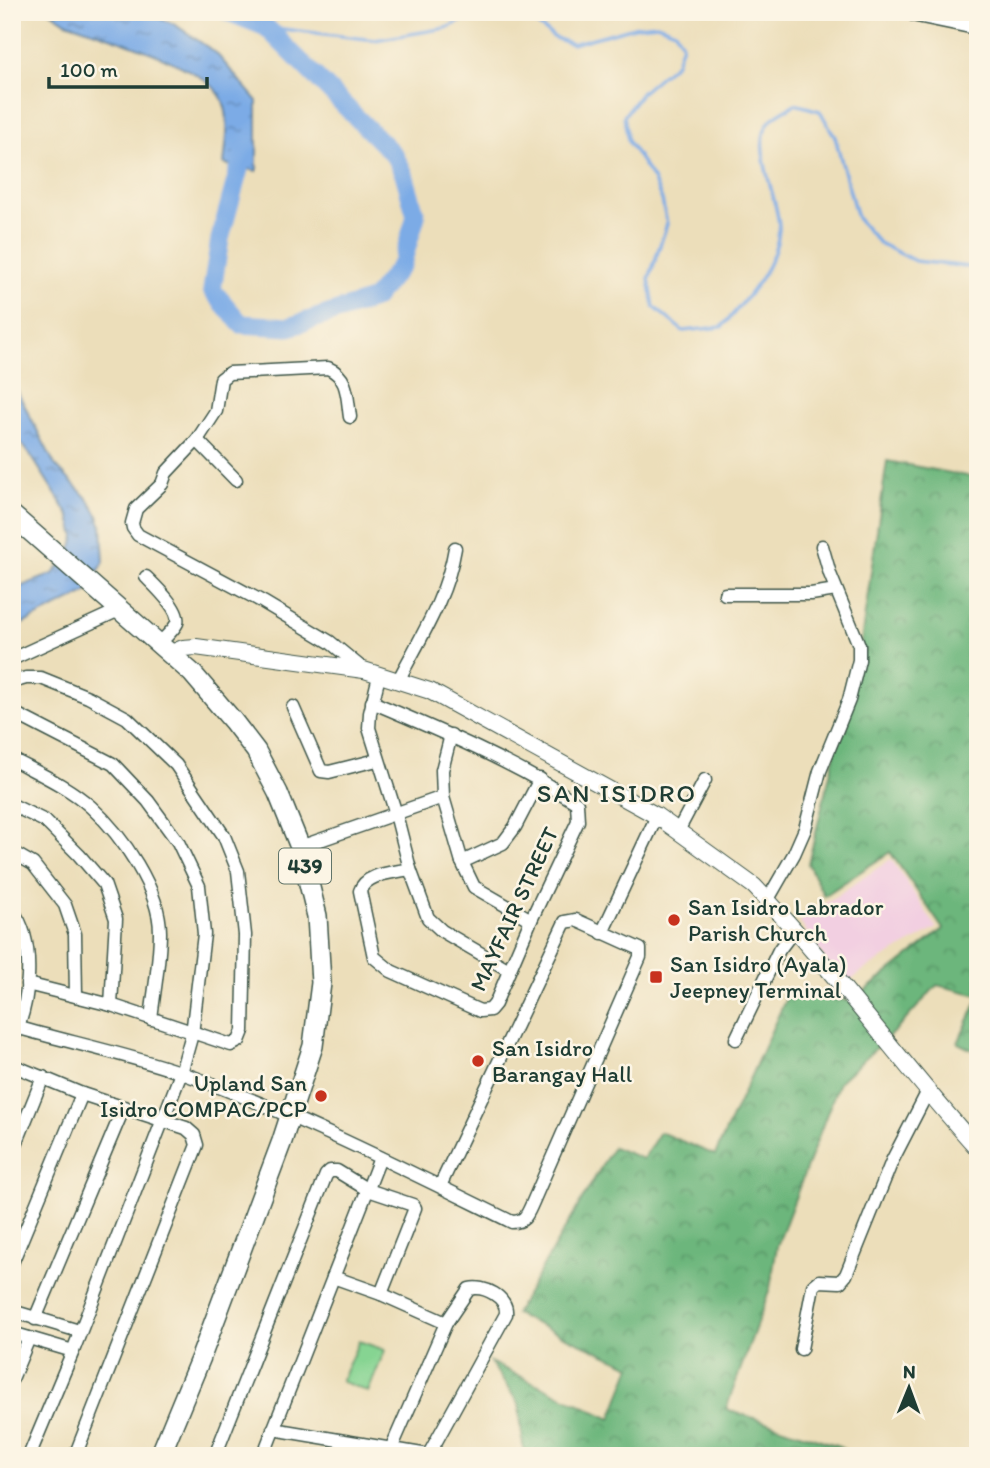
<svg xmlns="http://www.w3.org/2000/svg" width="990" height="1468" viewBox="0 0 990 1468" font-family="Itim,sans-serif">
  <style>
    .built { fill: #f2cfe1 }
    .green { fill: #86d492; stroke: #528863; stroke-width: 2 }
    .forest { fill: url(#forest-crowns); stroke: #467a58; stroke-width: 2 }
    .water { fill: url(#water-ripples); stroke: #4e748d; stroke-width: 2 }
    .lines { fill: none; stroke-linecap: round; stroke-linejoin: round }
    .stream { stroke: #7cabe6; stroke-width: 3.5 }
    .river { stroke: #7cabe6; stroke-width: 19 }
    .minor-casing { stroke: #3e5548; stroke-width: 15 }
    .tertiary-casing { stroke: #3e5548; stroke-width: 18 }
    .primary-casing { stroke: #3e5548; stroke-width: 22 }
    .minor { stroke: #fff; stroke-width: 12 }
    .tertiary { stroke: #fff; stroke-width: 16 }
    .primary { stroke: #fff; stroke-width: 19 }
    .poi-dot { fill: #c8321e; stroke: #fcf5e5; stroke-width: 2.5 }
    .labels { text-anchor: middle; stroke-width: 5; stroke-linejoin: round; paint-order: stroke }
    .shield { fill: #fcf5e5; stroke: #617469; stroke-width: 2 }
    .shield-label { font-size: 21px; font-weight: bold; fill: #1f3d34 }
    .poi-label { font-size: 23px; fill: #1f3d34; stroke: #fcf5e5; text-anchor: start }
    .street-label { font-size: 23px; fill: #1f3d34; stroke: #fcf5e5 }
    .quarter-label { font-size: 26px; letter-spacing: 2px; fill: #1f3d34; stroke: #fcf5e5 }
  </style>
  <defs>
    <pattern id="forest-crowns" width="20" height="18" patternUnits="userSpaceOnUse" patternTransform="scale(1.75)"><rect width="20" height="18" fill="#6cb67c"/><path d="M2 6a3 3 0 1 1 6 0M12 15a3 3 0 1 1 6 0" fill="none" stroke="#589566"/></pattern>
    <pattern id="water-ripples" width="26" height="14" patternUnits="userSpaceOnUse" patternTransform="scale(1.75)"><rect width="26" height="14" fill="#7cabe6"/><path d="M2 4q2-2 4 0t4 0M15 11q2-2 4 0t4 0" fill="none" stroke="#658cbb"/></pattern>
  </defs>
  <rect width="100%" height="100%" fill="#fcf5e5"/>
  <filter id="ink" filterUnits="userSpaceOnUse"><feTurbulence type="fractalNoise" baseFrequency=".0143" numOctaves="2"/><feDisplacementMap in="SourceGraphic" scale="14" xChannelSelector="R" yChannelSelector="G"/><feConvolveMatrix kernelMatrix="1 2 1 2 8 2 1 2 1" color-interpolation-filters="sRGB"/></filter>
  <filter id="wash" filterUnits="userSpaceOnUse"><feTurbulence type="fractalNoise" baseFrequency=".00686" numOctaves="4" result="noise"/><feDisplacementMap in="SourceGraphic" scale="28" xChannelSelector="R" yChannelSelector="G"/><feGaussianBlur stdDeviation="1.57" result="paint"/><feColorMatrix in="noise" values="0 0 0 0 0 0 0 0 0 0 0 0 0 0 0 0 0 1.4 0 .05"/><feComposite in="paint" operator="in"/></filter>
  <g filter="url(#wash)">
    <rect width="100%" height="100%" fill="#ecdeba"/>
    <polygon class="built" points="891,859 937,928 865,969 844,986 799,921"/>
    <polygon class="green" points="359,1341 385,1350 368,1392 341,1381"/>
    <g class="forest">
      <polygon points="887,461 978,478 978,995 937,985 899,1027 839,1082 777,1246 770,1288 726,1409 839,1446 853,1456 524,1456 519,1404 490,1362 611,1419 631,1366 515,1314 613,1147 643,1159 660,1132 715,1155 788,994 852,1001 943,929 890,852 824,896 808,864 859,655"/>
      <polygon points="978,999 978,1053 958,1043"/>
    </g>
    <g class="water">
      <path d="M51 12H144L174 24 216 53 257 101V171L224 164C226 143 232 115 220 95 201 65 101 34 66 22Z"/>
      <polygon points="12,381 55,465 88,499 97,513 102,527 104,562 86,593 12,629 12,590 53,574 69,555 75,537 70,517 30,454 12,433"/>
    </g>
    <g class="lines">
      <g class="stream">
        <path d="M521 12 555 38 572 44 638 26 657 24 675 31 682 44 676 63 642 92 624 116 628 141 653 179 662 200 667 224 649 279 654 307 683 331 722 327C745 300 777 267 779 229 780 200 747 142 772 119 778 113 788 109 795 104L820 111 835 137 857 218 879 243 915 261 978 268"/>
        <polyline points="266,27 375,40 446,28 482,12"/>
      </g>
      <polyline class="river" points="228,12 266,27 394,155 404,174 416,216 402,264 374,299 289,327 241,324 212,290 220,239 245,147 245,142"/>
    </g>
  </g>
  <g filter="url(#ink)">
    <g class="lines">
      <g class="minor-casing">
        <g id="minor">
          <path d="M350 417C347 398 349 377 328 368L229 373 221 379 216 411 197 440 166 473 162 484 136 509 132 523 133 528 138 535 263 602 330 642 364 670"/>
          <polyline points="197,440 236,480"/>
          <path d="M146 577C155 586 181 610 177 623 174 630 164 638 159 644"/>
          <polyline points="725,594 811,594 836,590"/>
          <polyline points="12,659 119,610"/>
          <polyline points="379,676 370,713 369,728 396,814 410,869 428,918 442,931 509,970"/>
          <path d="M398 681C420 638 447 597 455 548"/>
          <polyline points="12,682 26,678 41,678 88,697 127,718 176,765 224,836 238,871 245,935 243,1031 239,1041 231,1045 111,1005 27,984"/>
          <path d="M372 702C443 732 513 762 577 803L578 821 531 920 495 1004 490 1010 480 1011 391 971 374 957 360 891C366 873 393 873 410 869"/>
          <polyline points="293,707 321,771 329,772 377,760"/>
          <polyline points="12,712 113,764 148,801 178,842 199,886 204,934 192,1034 181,1073 73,1351 29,1456"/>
          <polyline points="451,735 442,770 443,797 462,862 474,887 531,920"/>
          <path d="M12 759C38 773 69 787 91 807 122 835 160 890 160 932 160 961 154 991 151 1019"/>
          <polyline points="12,805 45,821 79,855 104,884 116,919 111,1005"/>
          <polyline points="678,831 705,780"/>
          <polyline points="300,847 443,797"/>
          <polyline points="12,852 33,864 65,905 75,934 76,996"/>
          <polyline points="462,862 503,843 515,827 540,779"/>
          <polyline points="767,901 794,854 805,829 820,771 849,700 859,660 859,645 830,574 822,546"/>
          <path d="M12 910C37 942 30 1006 12 1040"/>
          <polyline points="602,933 657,816"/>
          <path d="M19 1028C73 1043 130 1055 182 1073 296 1114 404 1169 512 1222 525 1222 527 1215 532 1204L640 957V949L576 920 565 922 440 1186"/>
          <polyline points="736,1039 779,950 794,930"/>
          <polyline points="12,1065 82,1094 186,1128 194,1135 197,1145 75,1456"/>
          <polyline points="12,1154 43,1077"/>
          <polyline points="12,1263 82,1094"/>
          <polyline points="333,1277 381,1294 446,1323"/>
          <polyline points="12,1311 79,1331"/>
          <polyline points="35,1319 124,1107"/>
          <polyline points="12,1333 73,1351"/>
          <polyline points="801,1349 813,1286 819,1281 840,1282 846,1275 892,1161 927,1093"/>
          <polyline points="12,1379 29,1338"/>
          <polyline points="273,1429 428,1455"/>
          <path d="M391 1449 446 1323 469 1289C484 1285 508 1297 506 1314L428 1456"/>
          <polyline points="215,1456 326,1175 330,1171 337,1171 368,1190 413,1205 415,1208 381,1294"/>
          <polyline points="263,1456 380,1158"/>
        </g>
      </g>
      <g class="tertiary-casing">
        <path id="tertiary" d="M169 654 183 648 196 647 364 670 430 691 657 816 754 886C834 969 901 1064 978 1149"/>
      </g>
      <g class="primary-casing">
        <g id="primary">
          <polyline points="915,12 978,25"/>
          <polyline points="12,515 192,673 233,721 256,751 278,793 300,847 317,916 321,983 313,1046 282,1141 201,1357 160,1456"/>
        </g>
      </g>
      <use href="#minor" class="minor"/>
      <use href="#tertiary" class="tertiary"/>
      <use href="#primary" class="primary"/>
    </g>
  </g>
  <g class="poi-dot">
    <circle cx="674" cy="920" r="7"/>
    <rect x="649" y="970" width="14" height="14" rx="3.5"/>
    <circle cx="478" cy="1061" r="7"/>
    <circle cx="321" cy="1096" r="7"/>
  </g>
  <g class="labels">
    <rect class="shield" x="279" y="848.5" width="52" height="35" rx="5"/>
    <g class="shield-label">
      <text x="305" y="873">439</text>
    </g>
    <g class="poi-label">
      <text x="688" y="915">San Isidro Labrador<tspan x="688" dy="26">Parish Church</tspan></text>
      <text x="670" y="972">San Isidro (Ayala)<tspan x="670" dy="26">Jeepney Terminal</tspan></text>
      <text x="492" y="1056">San Isidro<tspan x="492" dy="26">Barangay Hall</tspan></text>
      <text x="307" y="1091" text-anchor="end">Upland San<tspan x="307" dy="26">Isidro COMPAC/PCP</tspan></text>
    </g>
    <g class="street-label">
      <text transform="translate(514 909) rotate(-65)" y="8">MAYFAIR STREET</text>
    </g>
    <g class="quarter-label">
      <text x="617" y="802">SAN ISIDRO</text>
    </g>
  </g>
  <rect width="990" height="1468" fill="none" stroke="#fcf5e5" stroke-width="42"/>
  <g transform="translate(909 1388) rotate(1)" stroke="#fcf5e5" stroke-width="5" paint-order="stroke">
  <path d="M0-5L12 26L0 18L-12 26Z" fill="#1f3d34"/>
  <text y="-10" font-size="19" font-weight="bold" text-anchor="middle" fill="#1f3d34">N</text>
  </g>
  <path d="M49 77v10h158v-10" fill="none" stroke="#1f3d34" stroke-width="3.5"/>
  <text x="60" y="77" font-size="21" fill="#1f3d34" stroke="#fcf5e5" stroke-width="5" paint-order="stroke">100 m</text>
</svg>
